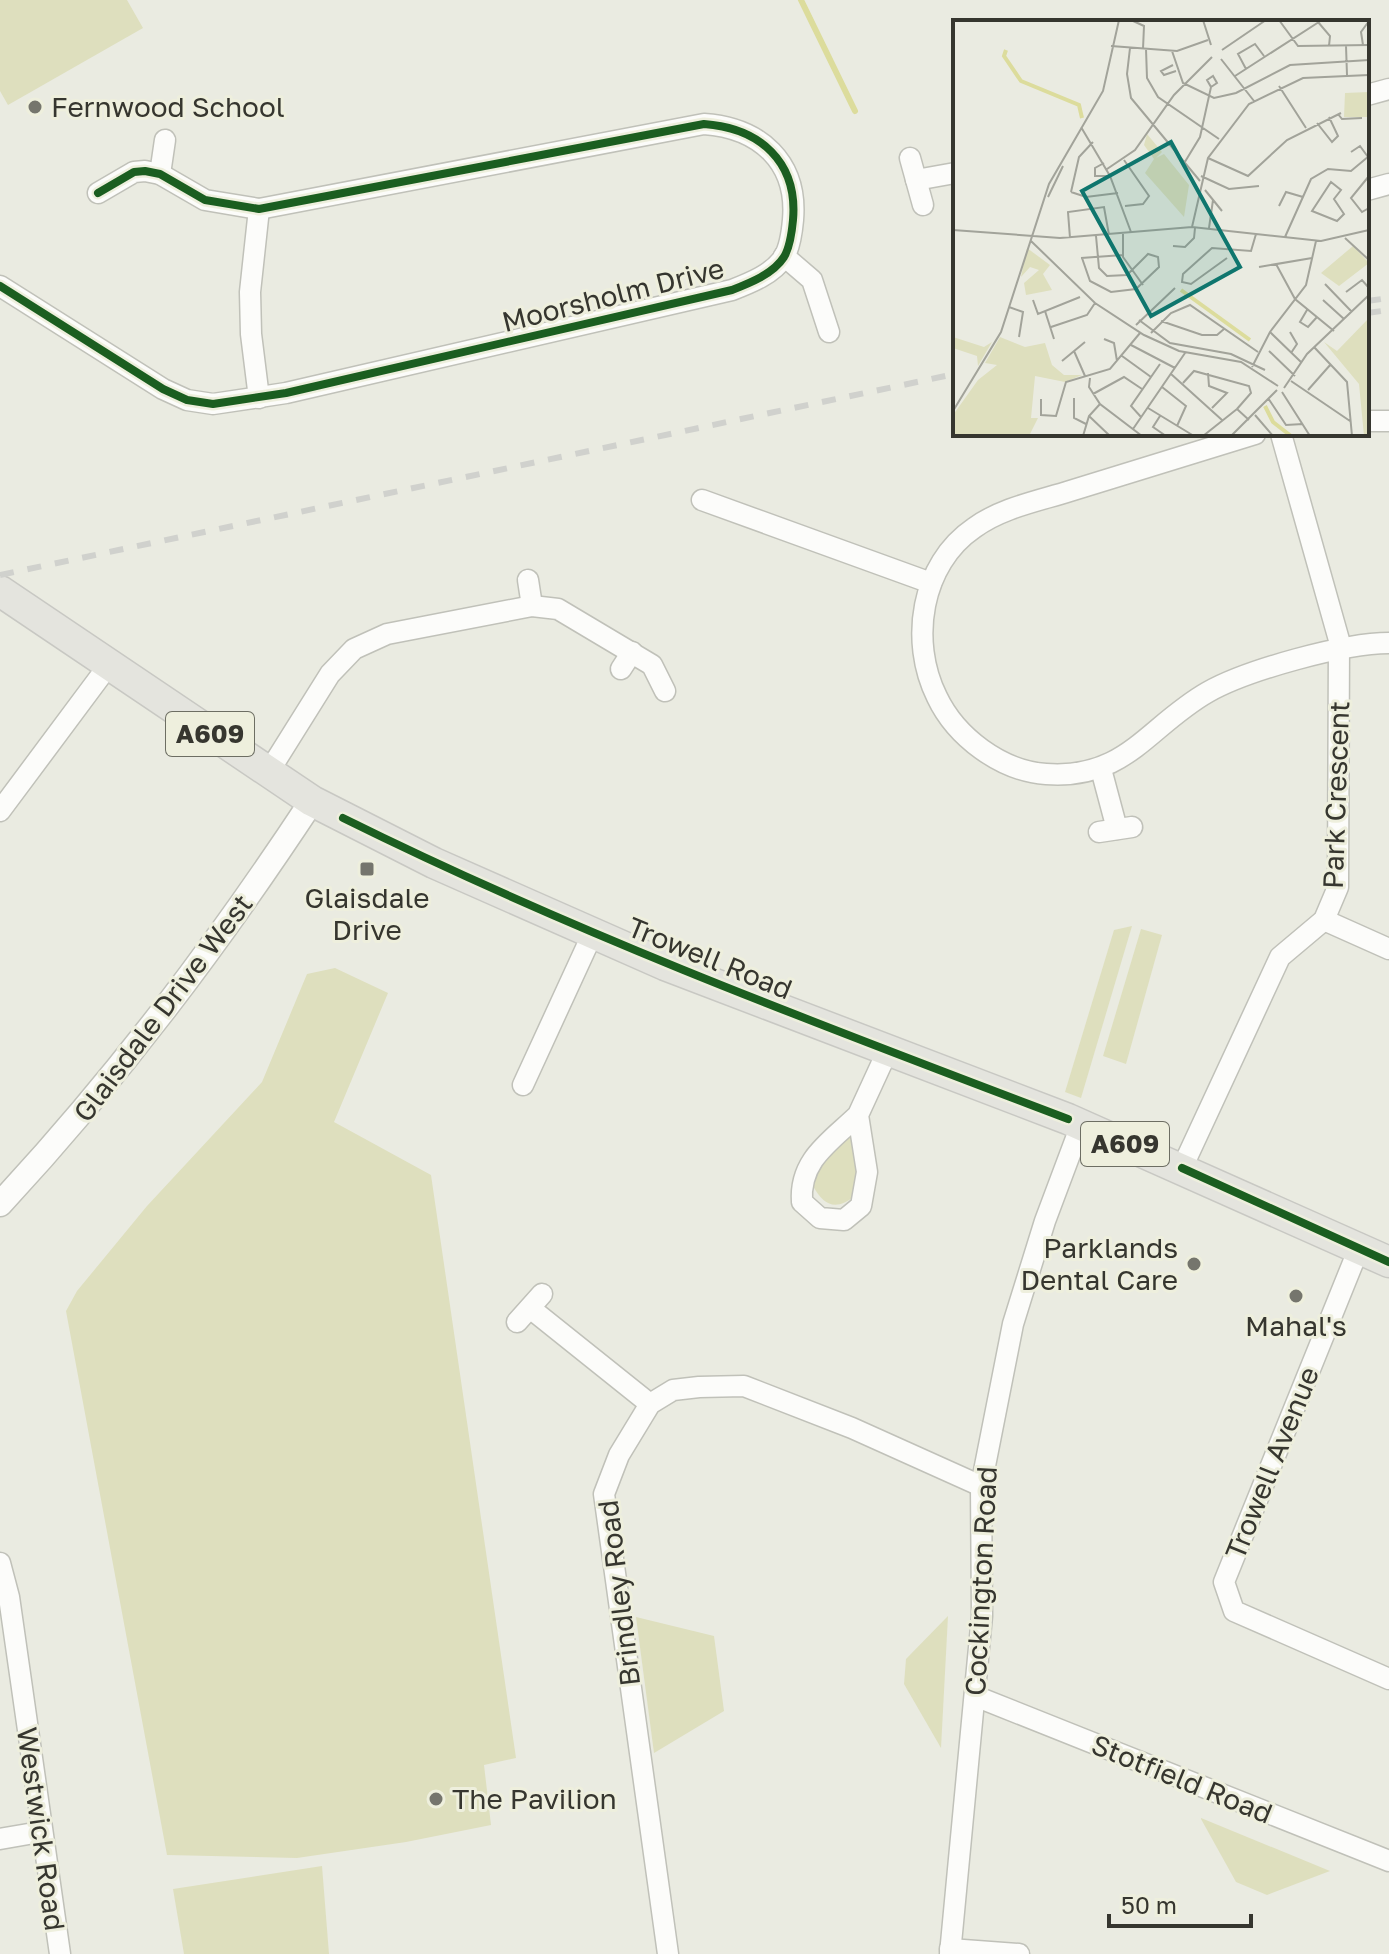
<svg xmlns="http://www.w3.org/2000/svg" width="1389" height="1954" viewBox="0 0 1389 1954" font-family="'Golos Text',sans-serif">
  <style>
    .green { fill: #dedfbe }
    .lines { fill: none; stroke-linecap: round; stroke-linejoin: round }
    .stream { stroke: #dcdc9c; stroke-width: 6 }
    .minor-casing { stroke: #c0c1b9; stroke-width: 23 }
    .tertiary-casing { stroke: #c0c1b9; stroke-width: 27 }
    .primary-casing { stroke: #c8c8c3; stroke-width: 33 }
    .minor { stroke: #fcfcfa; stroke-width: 20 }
    .tertiary { stroke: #fcfcfa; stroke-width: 24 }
    .primary { stroke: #e4e4de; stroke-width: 30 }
    .rail { stroke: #d0d1cd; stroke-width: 6; stroke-dasharray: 14 14; stroke-linecap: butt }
    .cycleway-casing { stroke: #eeefdd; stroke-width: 13 }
    .cycleway { stroke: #1b5e20; stroke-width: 8 }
    .poi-dot { fill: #75756d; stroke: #eeefdd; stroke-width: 3 }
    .labels { text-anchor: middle; stroke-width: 6; stroke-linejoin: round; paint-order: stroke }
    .shield { fill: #eeefdd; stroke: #6d6e63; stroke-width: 2 }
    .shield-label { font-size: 26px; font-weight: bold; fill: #36362f }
    .poi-label { font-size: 28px; fill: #36362f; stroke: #eeefdd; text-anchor: start }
    .street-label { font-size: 28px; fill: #36362f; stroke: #eeefdd }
    .inset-river { fill: none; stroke: #dcdc9c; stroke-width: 4 }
    .inset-road { fill: none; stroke: #a2a39a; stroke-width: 2 }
    .view { fill: #0f766e; fill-opacity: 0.15; stroke: #0f766e; stroke-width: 4 }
    .inset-edge { fill: none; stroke: #36362f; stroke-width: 4 }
  </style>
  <rect width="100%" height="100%" fill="#eaebe1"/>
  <g class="green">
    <polygon points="0,0 127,0 143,28 8,105 0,91"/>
    <polygon points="1132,926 1081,1098 1065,1092 1114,930"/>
    <polygon points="1141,929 1162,935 1126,1064 1103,1056"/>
    <polygon points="335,968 388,993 334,1122 431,1175 516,1758 484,1765 491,1825 406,1842 297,1858 167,1855 66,1311 77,1291 147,1206 262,1082 307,974"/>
    <path d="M855 1132 858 1172 855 1196C836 1211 824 1206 813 1186L817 1171 848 1134Z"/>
    <polygon points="948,1616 941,1748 904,1684 906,1659"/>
    <polygon points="636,1617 714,1636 724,1711 654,1753"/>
    <polygon points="1201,1819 1201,1818 1330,1871 1267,1895 1236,1882"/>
    <polygon points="322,1866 329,1954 184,1954 173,1889"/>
  </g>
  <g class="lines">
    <polyline class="stream" points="801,0 855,111"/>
    <g class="minor-casing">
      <g id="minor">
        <polyline points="1367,95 1389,89"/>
        <polyline points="910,158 923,205"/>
        <polyline points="160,174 165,140"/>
        <polyline points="916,180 955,173"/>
        <polyline points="1367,190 1389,184"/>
        <polyline points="259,209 250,292 251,334 259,398"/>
        <polyline points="784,256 812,280 829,332"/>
        <path d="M0 286 163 389 187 400 213 404 286 393 732 290C750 283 773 274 784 257 790 247 792 231 793 220 798 162 760 128 704 124L259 209 205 200 160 174 145 171 134 172 98 193"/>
        <polyline points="1367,421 1389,421"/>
        <path d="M1255 434C1193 453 1132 472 1070 491 1038 501 1001 508 974 528 921 564 909 641 937 697 956 737 1001 771 1046 774 1126 780 1148 726 1208 692 1247 670 1344 643 1389 643"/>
        <polyline points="702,500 931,583"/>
        <polyline points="528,580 532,606"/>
        <polyline points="621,669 632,652"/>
        <polyline points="1101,769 1117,829"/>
        <polyline points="268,773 330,674 354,649 387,634 532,606 558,609 652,665 665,691"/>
        <polyline points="0,811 108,666"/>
        <polyline points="1099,832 1132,827"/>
        <polyline points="1324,920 1389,949"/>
        <polyline points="523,1085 592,935"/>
        <path d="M858 1115C830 1142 799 1160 802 1202L820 1218 844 1220 861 1206 867 1172 858 1115 887 1052"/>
        <polyline points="1182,1168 1280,957 1324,920 1338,887 1339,640 1281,434"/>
        <polyline points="1359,1248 1224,1582 1234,1611 1389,1679"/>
        <polyline points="530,1308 650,1404"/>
        <polyline points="517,1322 542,1294"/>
        <polyline points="0,1563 9,1597 60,1954"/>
        <polyline points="975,1696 1389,1861"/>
        <polyline points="0,1839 40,1832"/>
        <polyline points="950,1949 1019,1954"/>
        <polyline points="668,1954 604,1494 619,1455 650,1404 673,1390 699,1387 744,1386 852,1428 981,1486"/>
        <polyline points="950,1954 982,1616 981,1486 1013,1324 1045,1221 1081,1125"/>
      </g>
    </g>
    <g class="tertiary-casing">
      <path id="tertiary" d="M0 1204C118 1077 217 945 312 801"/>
    </g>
    <g class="primary-casing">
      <polyline id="primary" points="0,591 312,801 434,863 665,965 1068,1119 1389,1262"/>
    </g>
    <use href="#minor" class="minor"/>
    <use href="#tertiary" class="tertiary"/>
    <use href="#primary" class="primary"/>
    <g class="rail">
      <polyline points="1367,301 1389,298"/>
      <polyline points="1367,313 1389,310"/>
      <polyline points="0,575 955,374"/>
    </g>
    <g class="cycleway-casing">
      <g id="cycleway">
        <path d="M0 286 163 389 187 400 213 404 286 393 732 290C750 283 773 274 784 257 790 247 792 231 793 220 798 162 760 128 704 124L259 209 205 200 160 174 145 171 134 172 98 193"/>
        <path d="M343 818C579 935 823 1026 1068 1119"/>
        <polyline points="1182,1168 1389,1262"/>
      </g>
    </g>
    <use href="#cycleway" class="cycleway"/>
  </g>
  <g class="poi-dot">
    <circle cx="35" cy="107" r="8"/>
    <rect x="359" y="861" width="16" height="16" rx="4"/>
    <circle cx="1194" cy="1264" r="8"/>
    <circle cx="1296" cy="1296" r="8"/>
    <circle cx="436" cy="1799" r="8"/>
  </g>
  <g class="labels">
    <g class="shield">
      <rect x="166" y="712" width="88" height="44" rx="6"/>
      <rect x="1081" y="1122" width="88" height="44" rx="6"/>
    </g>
    <g class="shield-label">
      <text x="210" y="743">A609</text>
      <text x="1125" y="1153">A609</text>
    </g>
    <g class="poi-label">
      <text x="51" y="117">Fernwood School</text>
      <text x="367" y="908" text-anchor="middle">Glaisdale<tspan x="367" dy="32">Drive</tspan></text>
      <text x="1178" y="1258" text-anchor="end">Parklands<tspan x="1178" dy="32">Dental Care</tspan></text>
      <text x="1296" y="1336" text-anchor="middle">Mahal's</text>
      <text x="452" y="1809">The Pavilion</text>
    </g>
    <g class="street-label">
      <text transform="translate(613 295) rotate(-14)" y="10">Moorsholm Drive</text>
      <text transform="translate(1336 795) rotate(-88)" y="10">Park Crescent</text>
      <text transform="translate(710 958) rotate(22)" y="10">Trowell Road</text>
      <text transform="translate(163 1008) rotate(-53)" y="10">Glaisdale Drive West</text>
      <text transform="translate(1272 1463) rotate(-68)" y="10">Trowell Avenue</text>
      <text transform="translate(981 1581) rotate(-87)" y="10">Cockington Road</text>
      <text transform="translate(619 1593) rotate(-97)" y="10">Brindley Road</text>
      <text transform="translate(1182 1779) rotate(22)" y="10">Stotfield Road</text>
      <text transform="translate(41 1829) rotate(82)" y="10">Westwick Road</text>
    </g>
  </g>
  <g transform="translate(953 20)">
    <rect width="416" height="416" fill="#eaebe1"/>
    <path d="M416 72V97H391L392 73ZM194 114 209 132 203 138 211 134 236 165 231 197 192 153 201 139 191 125ZM400 226 416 243 386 266 368 253ZM74 228 97 245 90 254 99 270 73 275 71 263 86 250 77 247 68 257ZM416 298V416H411L406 364 371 322 384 331ZM0 317 31 327 39 322 25 346 24 336 0 328ZM47 317 72 327 92 323 99 345 111 355H129L112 362 82 356 78 398H85L76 416H0V395L25 360 44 345 32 343Z" fill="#dedfbe"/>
    <path class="inset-river" d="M53 30 51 36 68 61 126 85 129 98M228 270 297 320M312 386 320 402 338 416"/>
    <path class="inset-road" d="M178 0 191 6 190 29M250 0 258 25M326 0 345 26 416 25M365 2 377 16 376 26M410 25 408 12 416 1M158 26 224 31 255 20M393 26 394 55M177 28 174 54 178 78 247 161M193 29 194 58 205 77 266 119M269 30 313 0M219 31 230 63 261 78 283 73 337 45 416 40M268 39 301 81M220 45 208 51 211 55 223 51M293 49 285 34 302 24 311 36M282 56 369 0M326 66 353 108M385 94 389 99 409 98M364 103 379 122 385 116 376 97M128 107 157 156 178 212M398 132 407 126 415 137M255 138 295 156 334 120 388 93M171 140 196 176 190 184 172 186M151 143 142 148V156H157M230 145 247 117 258 67 264 63 260 56 254 60 258 67M154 149 182 130 221 75 259 37M248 156 276 169 306 166M416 156 398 178 409 192 416 188M378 162 388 170 381 179 391 194 384 201 359 191ZM252 170 269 191M118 172 126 137 140 122M118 172 133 177 165 173M95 177 110 146M326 186 333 172 350 177M239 207 255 138 296 84 350 58 416 55M256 208 260 180M0 210 107 218 239 207 368 221 416 210M170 214V237L190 265M332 217 358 159 375 149 398 151 416 136M117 218 115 192 151 187 156 215M392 218 416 240M78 221 142 283 191 315 226 331 288 342 325 366M220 226 232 227 241 218 242 208M128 238 170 235M129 238 137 261 158 272 183 269 206 247 205 237 195 234 174 255 154 256 146 248 143 216M274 238 238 264 229 262 230 254 259 228 298 231 303 214M323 244 342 279 381 311M306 247 359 238M372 264 399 292M393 272 409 260 416 268M80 280 85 294 127 277M370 280 391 299M56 287 70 292 66 317M354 290 347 302 355 307 364 297M92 291 101 319M186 300 217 323 278 334 312 350M208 301 249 315H264L271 309M183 305 222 268M98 307 134 295 142 283M317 312 349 343M337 312 344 324 338 333M198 313 218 293 237 285 305 332M151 319 161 323 164 341M178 325 222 348M361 327 394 362 399 416M121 331 132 356M316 331 342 356M169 336 198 357M109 341 132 322M299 347 317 312 353 265 363 221M255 353 256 366 274 373 259 388M218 354 269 400M137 358 136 367 147 384 189 416M338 361 397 401M230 363 241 351 296 366 298 373 284 389M209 367 233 386 224 406M331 368 354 334 416 275M355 370 378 344M329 372 357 416M140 374 171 357 189 369M121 378V398L133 404M315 378 333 405 350 404M88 379V395L103 396 113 362 157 349 187 313M195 388 241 416M0 391 48 312 96 164 150 71 166 0M302 395 320 416M136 396 157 416M207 396 200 407 213 416M188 397 178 386 207 344M180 409 232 333M130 416 136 396 147 384M250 416 284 389 296 400M278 416 324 370"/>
    <path class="view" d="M218 122 287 247 198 296 129 171Z"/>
    <rect width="416" height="416" class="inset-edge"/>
  </g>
  <path d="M1109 1914v12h142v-12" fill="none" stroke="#36362f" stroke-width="4"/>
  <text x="1121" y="1914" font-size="24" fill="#36362f" stroke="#eeefdd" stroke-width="6" paint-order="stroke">50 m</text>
</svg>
